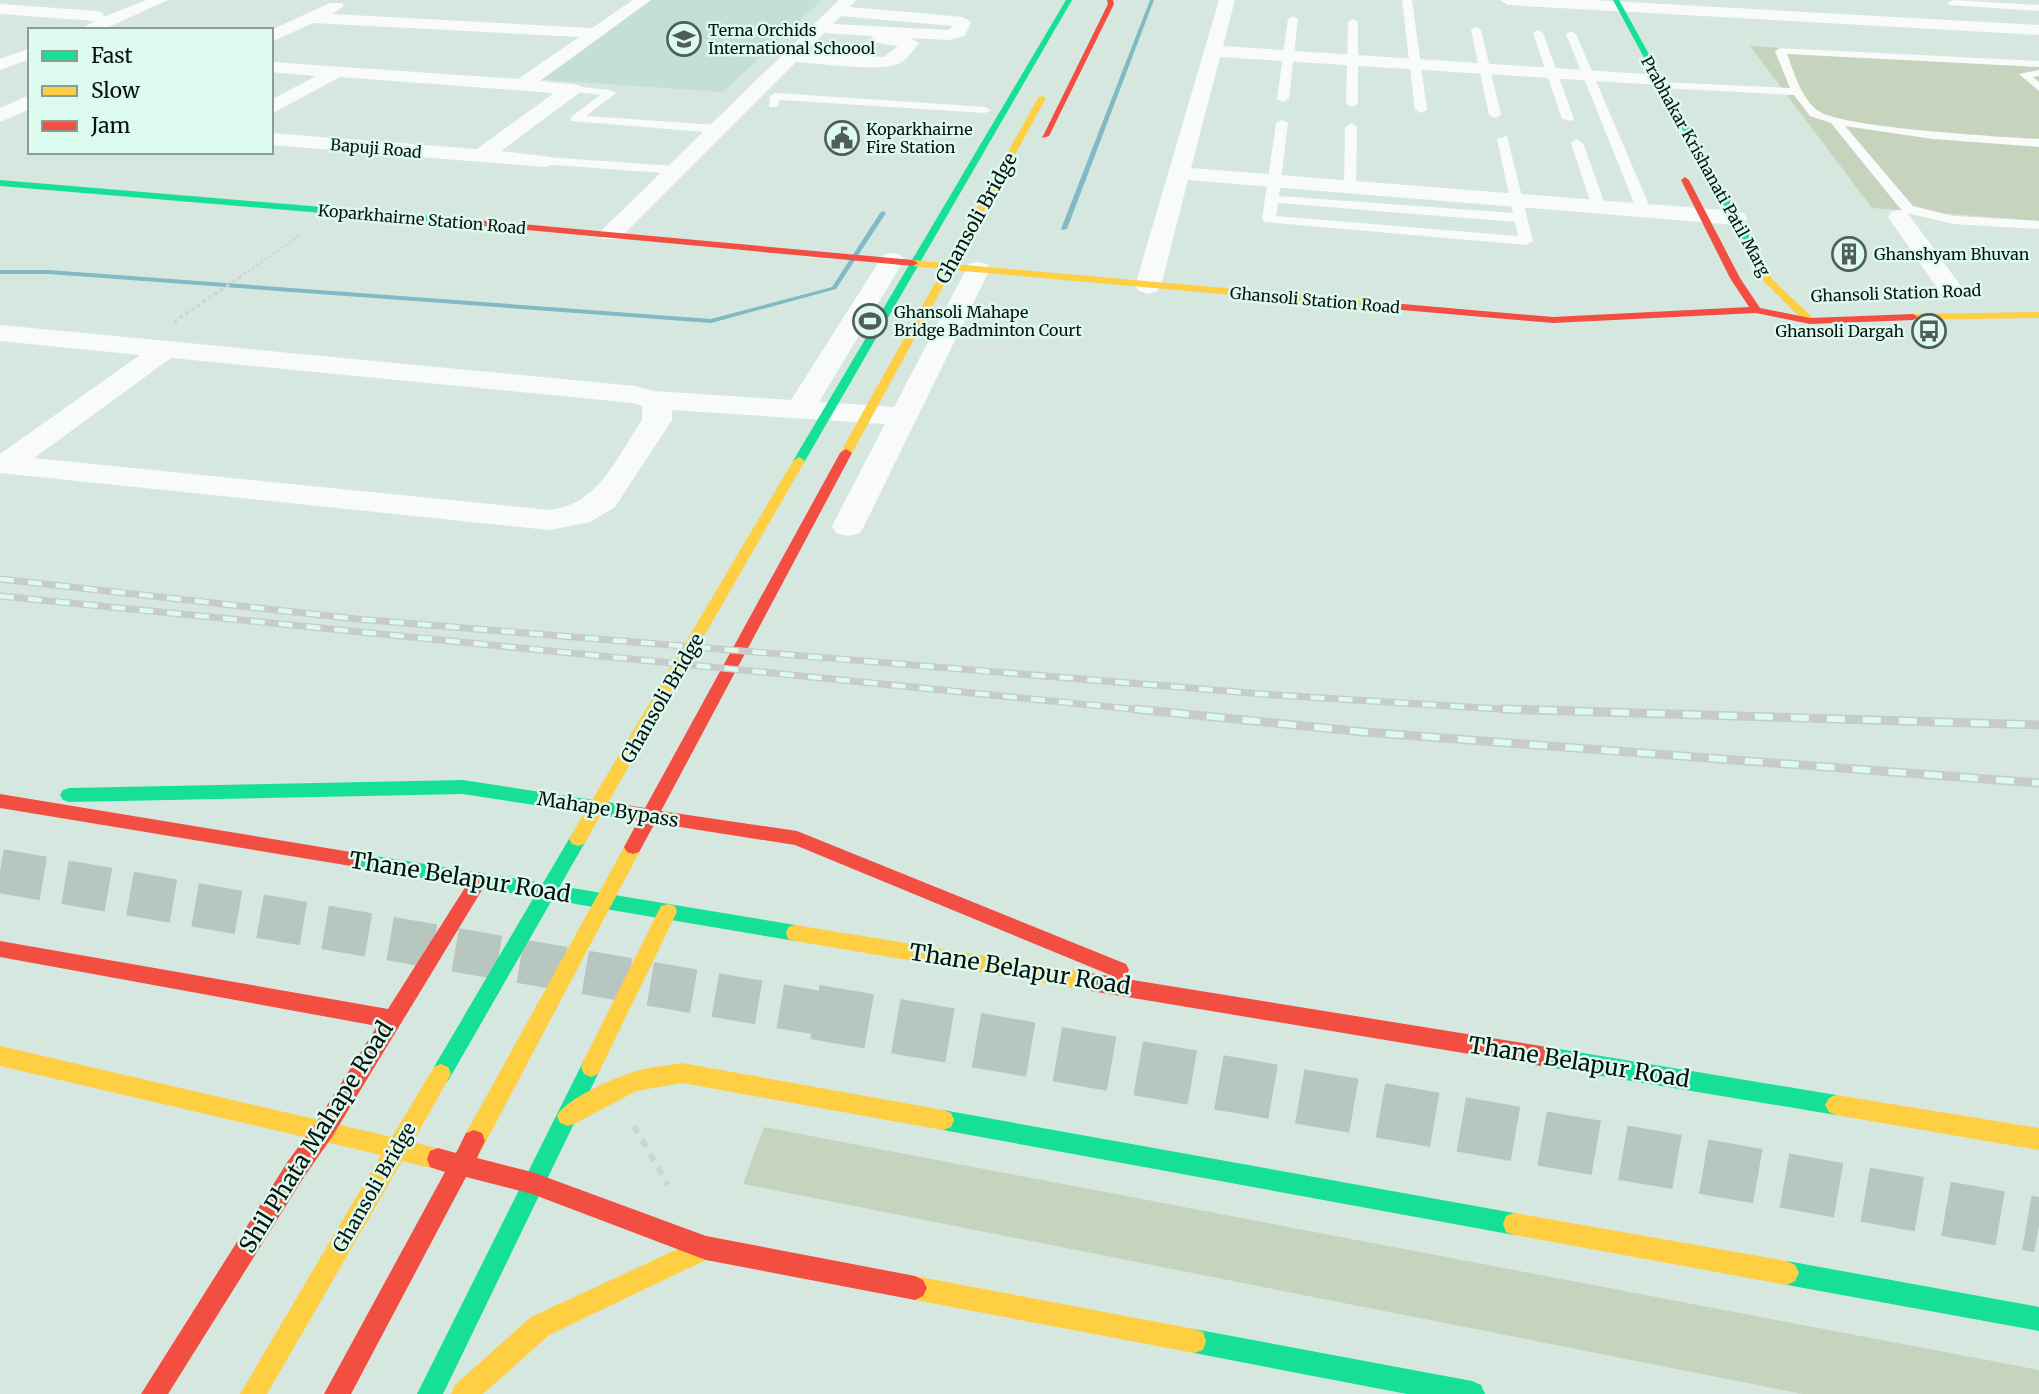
<svg xmlns="http://www.w3.org/2000/svg" width="2039" height="1394" viewBox="0 0 2039 1394" font-family="Merriweather,serif">
  <style>
    .built { fill: #c4e0d5 }
    .green { fill: #c7d4bd }
    .lines { fill: none; stroke-linecap: round; stroke-linejoin: round }
    .stream { fill: #81bac4; fill-rule: evenodd }
    .primary-tunnel-far1 { stroke: #b7c7c0; stroke-width: 44; stroke-dasharray: 44 22; stroke-linecap: butt }
    .primary-tunnel { stroke: #b7c7c0; stroke-width: 55; stroke-dasharray: 55 27; stroke-linecap: butt }
    .path-far2 { stroke: #cfd3d2; stroke-width: 2.5; stroke-dasharray: 2.5 2.5; stroke-linecap: butt }
    .path-far1 { stroke: #cfd3d2; stroke-width: 3.5; stroke-dasharray: 3.5 3.5; stroke-linecap: butt }
    .path { stroke: #cfd3d2; stroke-width: 6; stroke-dasharray: 8 8; stroke-linecap: butt }
    .lane { fill: #f9fbfa; fill-rule: evenodd }
    .street { fill: #f9fbfa; fill-rule: evenodd }
    .fast { fill: #16e098; fill-rule: evenodd }
    .slow { fill: #ffcf43; fill-rule: evenodd }
    .jam { fill: #f24e42; fill-rule: evenodd }
    .rail-far1-casing { stroke: #c7cbc9; stroke-width: 7 }
    .rail-casing { stroke: #c7cbc9; stroke-width: 9 }
    .rail-far1 { stroke: #ddfaee; stroke-width: 4.5; stroke-dasharray: 14; stroke-linecap: butt }
    .rail { stroke: #ddfaee; stroke-width: 6; stroke-dasharray: 18; stroke-linecap: butt }
    .labels { text-anchor: middle; stroke-width: 5; stroke-linejoin: round; paint-order: stroke }
    .far-poi-label { font-size: 16px; fill: #08120e; stroke: #ddfaee; text-anchor: start }
    .far-street-label { font-size: 16px; fill: #08120e; stroke: #ddfaee }
    .street-label { font-size: 19px; fill: #08120e; stroke: #ddfaee }
    .near-street-label { font-size: 23px; fill: #08120e; stroke: #ddfaee }
  </style>
  <rect width="100%" height="100%" fill="#d6e7e0"/>
  <polygon class="built" points="646,0 822,0 723,92 532,79"/>
  <g class="green">
    <polygon points="1750,46 2039,64 2039,221 1872,208"/>
    <polygon points="764,1127 2039,1370 2039,1394 1803,1394 743,1184"/>
  </g>
  <g class="lines">
    <g class="stream">
      <polygon points="1150,0 1154,0 1067,229 1062,230 1061,229"/>
      <polygon points="883,211 886,213 836,289 711,323 49,274 0,274 0,270 49,270 711,319 832,287 880,213"/>
    </g>
    <polyline class="primary-tunnel-far1" points="0,871 825,1014"/>
    <polyline class="primary-tunnel" points="815,1012 2039,1225"/>
    <polyline class="path-far2" points="240,277 302,234"/>
    <polyline class="path-far1" points="174,322 243,275"/>
    <polyline class="path" points="634,1126 668,1185"/>
    <g class="lane">
      <polygon points="1402,0 1412,0 1427,110 1421,113 1415,110"/>
      <polygon points="1953,0 2039,5 2039,11 1950,5 1948,3"/>
      <polygon points="1293,16 1298,19 1289,99 1283,102 1277,99 1288,19"/>
      <polygon points="1353,19 1358,22 1358,104 1352,107 1346,104 1348,22"/>
      <polygon points="1476,27 1481,30 1501,115 1495,118 1489,115 1471,30"/>
      <polygon points="1538,30 1543,33 1574,119 1572,121 1562,119 1533,33"/>
      <polygon points="1571,31 1576,34 1651,210 1649,213 1639,213 1637,210 1566,34"/>
      <path d="M1780 48 2039 61V67L1787 54C1794 73 1801 97 1817 110 1838 128 2003 137 2039 139V147L1933 139 1845 126 1913 206 1953 216 2039 221V229L1953 224 1903 212 1831 123 1810 116 1794 95 1662 88 1657 85 1662 82 1790 88 1775 51Z"/>
      <polygon points="2039,70 2039,76 2033,77 2039,82 2039,91 2019,74"/>
      <polygon points="572,86 610,90 616,93 586,116 717,125 723,129 717,133 571,121 571,117 600,95 568,91 568,87"/>
      <polygon points="776,93 985,107 991,110 985,113 780,100 777,107 769,107 770,96"/>
      <path d="M1282 120 1288 123 1279 196 1513 213 1497 139 1507 136 1533 241 1526 245 1264 222 1262 219 1276 123ZM1278 203 1515 222 1518 236 1276 216Z"/>
      <polygon points="1351,123 1357,127 1356,187 1350,191 1344,187 1345,127"/>
      <polygon points="1577,139 1583,143 1606,207 1604,210 1599,211 1592,207 1571,143"/>
      <polygon points="545,157 676,166 682,170 676,174 541,164 541,158"/>
    </g>
    <g class="street">
      <polygon points="146,0 168,0 102,30 79,30 95,21 0,14 0,4 97,11 103,13 104,17"/>
      <polygon points="633,0 651,0 540,81 579,85 581,89 579,93 501,151 552,157 555,161 552,165 545,167 271,145 271,133 477,149 554,93 340,77 271,114 271,100 316,76 271,72 271,62 518,79 579,37 313,23 271,42 271,30 330,3 342,3 344,6 332,14 592,28"/>
      <path d="M839 0H856L850 7 963 17 971 22 965 36 948 40 910 38 919 43C914 49 907 60 900 63 882 73 819 63 796 62L619 239H603L599 234 603 229ZM841 16 953 26 948 30 833 24ZM824 33 872 36 873 42 898 46 884 57 805 52Z"/>
      <polygon points="1219,0 1235,0 1223,46 1659,75 1668,80 1659,85 1220,57 1191,168 1736,211 1744,213 1747,218 1744,223 1736,225 1188,180 1161,286 1157,291 1148,294 1139,291 1135,286"/>
      <polygon points="1500,0 1592,0 2039,25 2039,35 1508,5"/>
      <polygon points="30,48 30,59 0,70 0,59"/>
      <polygon points="30,95 30,109 0,122 0,108"/>
      <polygon points="1899,210 1907,212 1960,285 1964,290 1960,295 1951,298 1942,295 1888,217 1891,212"/>
      <path d="M892 253 901 255 904 260 819 402 894 407 969 264 978 262 987 264 990 269 864 526 860 533 848 536 836 533 832 526 885 424 672 410V420L615 507 590 522 549 530 0 473V454L140 355 0 341V325L635 386 654 391 791 400 880 260 883 255ZM171 358 633 403 642 406V420C616 458 599 505 549 510L34 458Z"/>
    </g>
    <g class="fast">
      <polygon points="1066,0 1072,0 805,461 803,464 795,464 793,461"/>
      <polygon points="1613,0 1619,0 1753,242 1751,244 1743,242"/>
      <polygon points="0,180 466,219 471,222 466,225 0,186"/>
      <polygon points="463,780 626,805 632,807 635,812 632,817 626,819 463,794 69,802 63,800 60,795 63,790 69,788"/>
      <polygon points="578,832 584,834 587,839 560,886 795,925 802,927 804,933 802,939 795,941 552,900 448,1081 441,1084 434,1081 431,1074 434,1067 534,897 351,866 345,864 342,859 345,854 351,852 543,883 572,834"/>
      <polygon points="1541,1046 1836,1095 1843,1098 1847,1105 1843,1112 1836,1115 1541,1066 1534,1063 1531,1056 1534,1049"/>
      <polygon points="591,1057 598,1060 601,1067 598,1074 443,1394 417,1394 584,1060"/>
      <polygon points="943,1110 1514,1213 1522,1216 1525,1224 1522,1232 1514,1235 943,1130 935,1127 932,1120 935,1113"/>
      <polygon points="1787,1261 2039,1307 2039,1331 1787,1285 1779,1281 1775,1273 1779,1265"/>
      <polygon points="1194,1329 1472,1381 1481,1385 1485,1394 1407,1394 1194,1353 1185,1350 1182,1341 1185,1332"/>
    </g>
    <g class="slow">
      <polygon points="1042,96 1046,98 955,264 1391,303 1396,306 1391,309 952,270 852,453 850,456 842,456 840,453 943,269 913,266 908,263 913,260 946,263 1038,98"/>
      <polygon points="1745,240 1751,240 1772,279 1814,319 1814,323 1806,323 1764,282 1743,242"/>
      <polygon points="2039,312 2039,318 1913,320 1908,317 1913,314"/>
      <polygon points="799,457 805,461 584,844 578,846 572,844 569,839 572,834 793,461"/>
      <polygon points="633,840 639,842 642,847 482,1149 474,1152 466,1149 463,1141 466,1133 627,842"/>
      <polygon points="668,904 675,906 677,912 598,1074 591,1077 584,1074 581,1067 584,1060 661,906"/>
      <polygon points="795,925 1091,973 1098,976 1101,982 1098,988 1091,991 795,941 788,939 786,933 788,927"/>
      <polygon points="0,1046 392,1137 434,1067 441,1064 448,1067 451,1074 413,1142 446,1151 449,1159 446,1167 438,1170 402,1161 267,1394 240,1394 381,1155 0,1066"/>
      <path d="M682 1063 943 1110 951 1113 954 1120 951 1127 943 1130 682 1083 636 1091 576 1123 568 1126 560 1123 557 1116C565 1099 614 1078 633 1072 648 1067 666 1066 682 1063Z"/>
      <polygon points="1836,1095 2039,1128 2039,1150 1836,1115 1829,1112 1825,1105 1829,1098"/>
      <polygon points="1514,1213 1787,1261 1795,1265 1799,1273 1795,1281 1787,1285 1514,1235 1506,1232 1503,1224 1506,1216"/>
      <polygon points="706,1236 714,1240 718,1248 714,1256 549,1335 483,1394 451,1394 455,1385 531,1317"/>
      <polygon points="915,1276 1194,1329 1203,1332 1206,1341 1203,1350 1194,1353 915,1300 907,1296 903,1288 907,1280"/>
    </g>
    <g class="jam">
      <polygon points="1107,0 1113,0 1114,4 1049,136 1042,138 1108,4"/>
      <polygon points="1685,177 1689,180 1740,278 1760,308 1810,318 1913,314 1918,317 1913,320 1810,324 1756,313 1553,323 1391,309 1386,306 1391,303 1553,317 1749,307 1730,278 1681,180"/>
      <polygon points="466,219 913,260 918,263 913,266 463,224 461,222"/>
      <polygon points="846,449 852,453 661,811 797,831 1126,964 1129,970 1126,976 1120,978 1541,1046 1548,1049 1551,1056 1548,1063 1541,1066 1091,991 1084,988 1081,982 1084,976 1091,973 1115,977 795,845 655,823 639,852 633,854 627,852 624,847 638,821 620,817 617,812 620,807 626,805 645,808 840,453"/>
      <polygon points="0,794 351,852 357,854 360,859 357,864 351,866 0,808"/>
      <polygon points="479,872 485,875 488,880 485,885 332,1137 304,1177 168,1394 141,1394 288,1161 316,1123 377,1026 0,957 0,941 388,1009 473,875"/>
      <polygon points="474,1130 482,1133 485,1141 477,1158 532,1172 706,1236 915,1276 923,1280 927,1288 923,1296 915,1300 706,1260 532,1194 466,1177 351,1394 324,1394 445,1172 430,1167 427,1159 430,1151 438,1148 456,1153 466,1133"/>
    </g>
    <g class="rail-far1-casing">
      <g id="rail-far1">
        <polyline points="0,579 357,619 1274,695 1532,711"/>
        <polyline points="0,596 1152,711"/>
      </g>
    </g>
    <g class="rail-casing">
      <g id="rail">
        <polyline points="1135,709 1364,732 2039,783"/>
        <polyline points="1503,709 2039,725"/>
      </g>
    </g>
    <use href="#rail-far1" class="rail-far1"/>
    <use href="#rail" class="rail"/>
  </g>
  <defs>
    <g id="school-ring" transform="scale(1.75)"><circle r="9.5" fill="#ddfaee" stroke="#505d58" stroke-width="1.5"/><path d="M0-5L7-2L0 1L-7-2ZM-4 1L0 2.5L4 1V4Q0 6-4 4Z" fill="#505d58"/></g>
    <g id="civic-ring" transform="scale(1.75)"><circle r="9.5" fill="#ddfaee" stroke="#505d58" stroke-width="1.5"/><path d="M-.6-6.5H3V-4.5H.6V-3L4-1V1h2V6H-6V1h2V-1L-.6-3ZM-1.2 2.5V6h2.4V2.5Z" fill="#505d58"/></g>
    <g id="building-ring" transform="scale(1.75)"><circle r="9.5" fill="#ddfaee" stroke="#505d58" stroke-width="1.5"/><path d="M-4-6H4V6H1V3H-1V6H-4ZM-2.5-4.3h1.7v1.8h-1.7ZM.8-4.3h1.7v1.8H.8ZM-2.5-1h1.7V.8h-1.7ZM.8-1h1.7V.8H.8Z" fill="#505d58"/></g>
    <g id="stadium-ring" transform="scale(1.75)"><circle r="9.5" fill="#ddfaee" stroke="#505d58" stroke-width="1.5"/><path d="M0-5a6.5 5 0 1 0 0 10a6.5 5 0 1 0 0-10ZM-3.5-1.8h7v3.6h-7Z" fill="#505d58"/></g>
    <g id="bus-ring" transform="scale(1.75)"><circle r="9.5" fill="#ddfaee" stroke="#505d58" stroke-width="1.5"/><path d="M-5-6H5V4H4V6H2V4H-2V6H-4V4H-5ZM-3.5-4V0h7V-4ZM-3.5 1.2v1.5H-2V1.2ZM2 1.2v1.5H3.5V1.2Z" fill="#505d58"/></g>
  </defs>
  <g fill-rule="evenodd">
    <use href="#school-ring" x="684" y="39"/>
    <use href="#civic-ring" x="842" y="138"/>
    <use href="#building-ring" x="1849" y="254"/>
    <use href="#stadium-ring" x="870" y="321"/>
    <use href="#bus-ring" x="1929" y="331"/>
  </g>
  <g class="labels">
    <g class="far-poi-label">
      <text x="708" y="36">Terna Orchids<tspan x="708" dy="18">International Schoool</tspan></text>
      <text x="866" y="135">Koparkhairne<tspan x="866" dy="18">Fire Station</tspan></text>
      <text x="1874" y="260">Ghanshyam Bhuvan</text>
      <text x="894" y="318">Ghansoli Mahape<tspan x="894" dy="18">Bridge Badminton Court</tspan></text>
      <text x="1904" y="337" text-anchor="end">Ghansoli Dargah</text>
    </g>
    <g class="far-street-label">
      <text transform="translate(376 148) rotate(5)" y="6">Bapuji Road</text>
      <text transform="translate(1706 166) rotate(61)" y="6">Prabhakar Krishanati Patil Marg</text>
      <text transform="translate(422 219) rotate(5)" y="6">Koparkhairne Station Road</text>
      <text transform="translate(1896 293) rotate(-2)" y="6">Ghansoli Station Road</text>
      <text transform="translate(1315 300) rotate(5)" y="6">Ghansoli Station Road</text>
    </g>
    <g class="street-label">
      <text transform="translate(976 218) rotate(-61)" y="7">Ghansoli Bridge</text>
      <text transform="translate(662 698) rotate(-60)" y="7">Ghansoli Bridge</text>
      <text transform="translate(608 809) rotate(9)" y="7">Mahape Bypass</text>
      <text transform="translate(374 1187) rotate(-60)" y="7">Ghansoli Bridge</text>
    </g>
    <g class="near-street-label">
      <text transform="translate(460 877) rotate(9)" y="8">Thane Belapur Road</text>
      <text transform="translate(1020 969) rotate(9)" y="8">Thane Belapur Road</text>
      <text transform="translate(1579 1062) rotate(9)" y="8">Thane Belapur Road</text>
      <text transform="translate(316 1137) rotate(-58)" y="8">Shil Phata Mahape Road</text>
    </g>
  </g>
  <rect x="28" y="28" width="245" height="126" fill="#ddfaee" stroke="#889d94" stroke-width="2"/>
  <rect x="42" y="51" width="35" height="10" fill="#16e098" stroke="#889d94" stroke-width="2"/>
  <text x="91" y="63" font-size="21" fill="#08120e">Fast</text>
  <rect x="42" y="86" width="35" height="10" fill="#ffcf43" stroke="#889d94" stroke-width="2"/>
  <text x="91" y="98" font-size="21" fill="#08120e">Slow</text>
  <rect x="42" y="121" width="35" height="10" fill="#f24e42" stroke="#889d94" stroke-width="2"/>
  <text x="91" y="133" font-size="21" fill="#08120e">Jam</text>
</svg>
